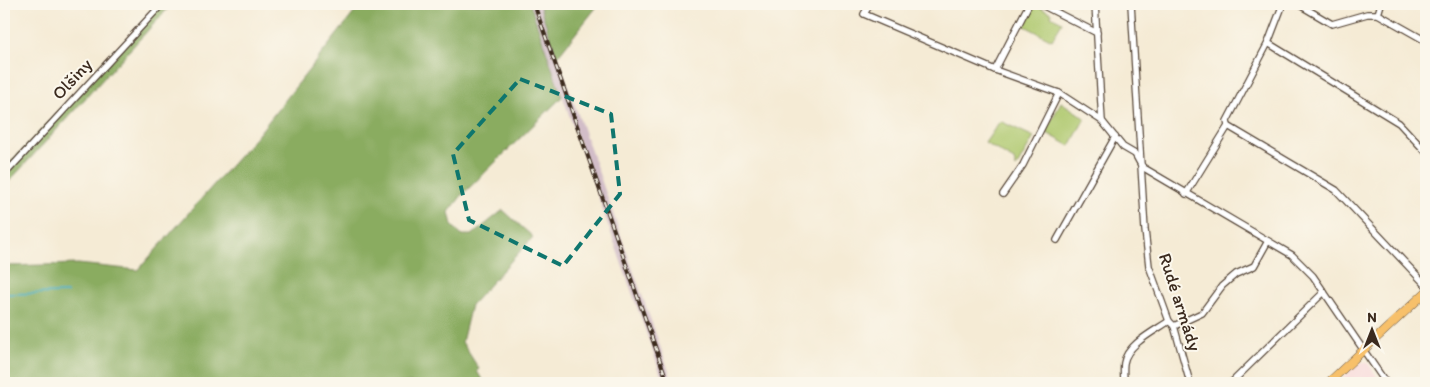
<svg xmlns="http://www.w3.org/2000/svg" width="1430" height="387" viewBox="0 0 1430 387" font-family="Itim,sans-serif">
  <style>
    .built { fill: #f7cfd4 }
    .industrial { fill: #d2bdc8 }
    .green { fill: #aec86d; stroke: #747946 }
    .forest { fill: #8aac60; stroke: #626b3f }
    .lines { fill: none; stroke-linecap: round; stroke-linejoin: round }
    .stream { stroke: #3dabbb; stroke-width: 2 }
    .minor-casing { stroke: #574739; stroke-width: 8 }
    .major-casing { stroke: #574739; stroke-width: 9 }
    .minor { stroke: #fff; stroke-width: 5.5 }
    .major { stroke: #f7c06b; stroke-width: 8 }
    .rail-casing { stroke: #3b2a1e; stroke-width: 4 }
    .rail { stroke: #fbf7ec; stroke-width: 2; stroke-dasharray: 5.5; stroke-linecap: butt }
    .marked { fill: none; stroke: #0f766e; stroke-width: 4; stroke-dasharray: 10 6; stroke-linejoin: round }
    .labels { text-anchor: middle; stroke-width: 4; stroke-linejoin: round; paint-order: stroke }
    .street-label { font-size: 18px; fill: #3b2a1e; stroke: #fbf7ec }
  </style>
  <rect width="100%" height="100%" fill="#fbf7ec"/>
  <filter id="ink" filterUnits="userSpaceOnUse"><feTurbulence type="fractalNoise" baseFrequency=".02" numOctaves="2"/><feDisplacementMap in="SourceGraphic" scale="10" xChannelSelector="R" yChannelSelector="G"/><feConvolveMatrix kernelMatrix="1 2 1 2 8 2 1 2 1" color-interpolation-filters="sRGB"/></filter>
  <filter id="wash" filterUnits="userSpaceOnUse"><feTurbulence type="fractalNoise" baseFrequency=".0096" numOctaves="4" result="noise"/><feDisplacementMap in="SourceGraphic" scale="20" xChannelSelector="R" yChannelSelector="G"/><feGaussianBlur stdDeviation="1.12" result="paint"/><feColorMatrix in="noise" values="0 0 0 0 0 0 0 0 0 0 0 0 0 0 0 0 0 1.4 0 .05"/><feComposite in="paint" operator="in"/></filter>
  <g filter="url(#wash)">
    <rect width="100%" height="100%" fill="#f5ebd5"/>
    <polygon class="built" points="1362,362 1368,363 1381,383 1337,383 1357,364"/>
    <polygon class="industrial" points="530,4 539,4 673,383 664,383"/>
    <g class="green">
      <polygon points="1033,4 1052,13 1051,16 1062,22 1052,40 1021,24"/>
      <polygon points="1061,102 1085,118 1070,146 1045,132"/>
      <polygon points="1000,121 1034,137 1016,168 1014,160 985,143"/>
    </g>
    <g class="forest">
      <polygon points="162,4 172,4 4,187 4,169"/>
      <polygon points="361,4 530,4 562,97 463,194 449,212 452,225 461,235 472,235 503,210 533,237 471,305 462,342 479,369 477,371 484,383 4,383 4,266 78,264 138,270 256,137"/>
      <polygon points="539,4 599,4 557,57"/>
    </g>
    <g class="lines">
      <polyline class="stream" points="4,294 67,293"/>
    </g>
  </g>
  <g filter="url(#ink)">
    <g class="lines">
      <g class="minor-casing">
        <g id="minor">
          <polyline points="870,4 864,14 995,70 1059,93 1102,121 1123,147 1135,154 1141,165 1144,168 1292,255 1313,276 1386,383"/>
          <polyline points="1040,4 1097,33"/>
          <polyline points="1095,4 1102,121"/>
          <polyline points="1131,4 1145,230 1149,266 1169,321 1174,326 1190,383"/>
          <polyline points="1298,4 1332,24 1367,14 1378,14 1426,41"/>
          <polyline points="1378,14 1381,4"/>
          <polyline points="1268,43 1399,123 1426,152"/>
          <polyline points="995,70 1029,4"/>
          <polyline points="1228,126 1336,190 1426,285"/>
          <polyline points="4,175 162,4"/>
          <polyline points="1003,194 1023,165 1059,93"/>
          <polyline points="1186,194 1228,126 1227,121 1268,43 1283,4"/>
          <polyline points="1057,240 1115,137"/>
          <polyline points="1174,326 1202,313 1222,286 1236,274 1254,266 1268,241"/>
          <path d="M1124 383C1124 377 1123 370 1124 363 1127 344 1155 331 1169 321"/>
          <polyline points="1231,383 1324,292"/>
        </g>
      </g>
      <g class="major-casing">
        <polyline id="major" points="1328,383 1426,292"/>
      </g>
      <use href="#minor" class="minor"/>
      <use href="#major" class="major"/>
      <g class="rail-casing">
        <polyline id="rail" points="534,4 668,383"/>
      </g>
      <use href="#rail" class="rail"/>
    </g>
  </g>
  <path class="marked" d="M520 79 611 114 620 194 563 266 469 220 453 154Z"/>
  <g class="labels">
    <g class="street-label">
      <text transform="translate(72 79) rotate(-47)" y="6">Olšiny</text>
      <text transform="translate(1180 302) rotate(72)" y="6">Rudé armády</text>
    </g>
  </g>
  <rect width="1430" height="387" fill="none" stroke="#fbf7ec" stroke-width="20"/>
  <g transform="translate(1372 330)" stroke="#fbf7ec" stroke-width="4" paint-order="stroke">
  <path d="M0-4L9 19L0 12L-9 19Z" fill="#3b2a1e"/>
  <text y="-8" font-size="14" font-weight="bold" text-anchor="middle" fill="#3b2a1e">N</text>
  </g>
</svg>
